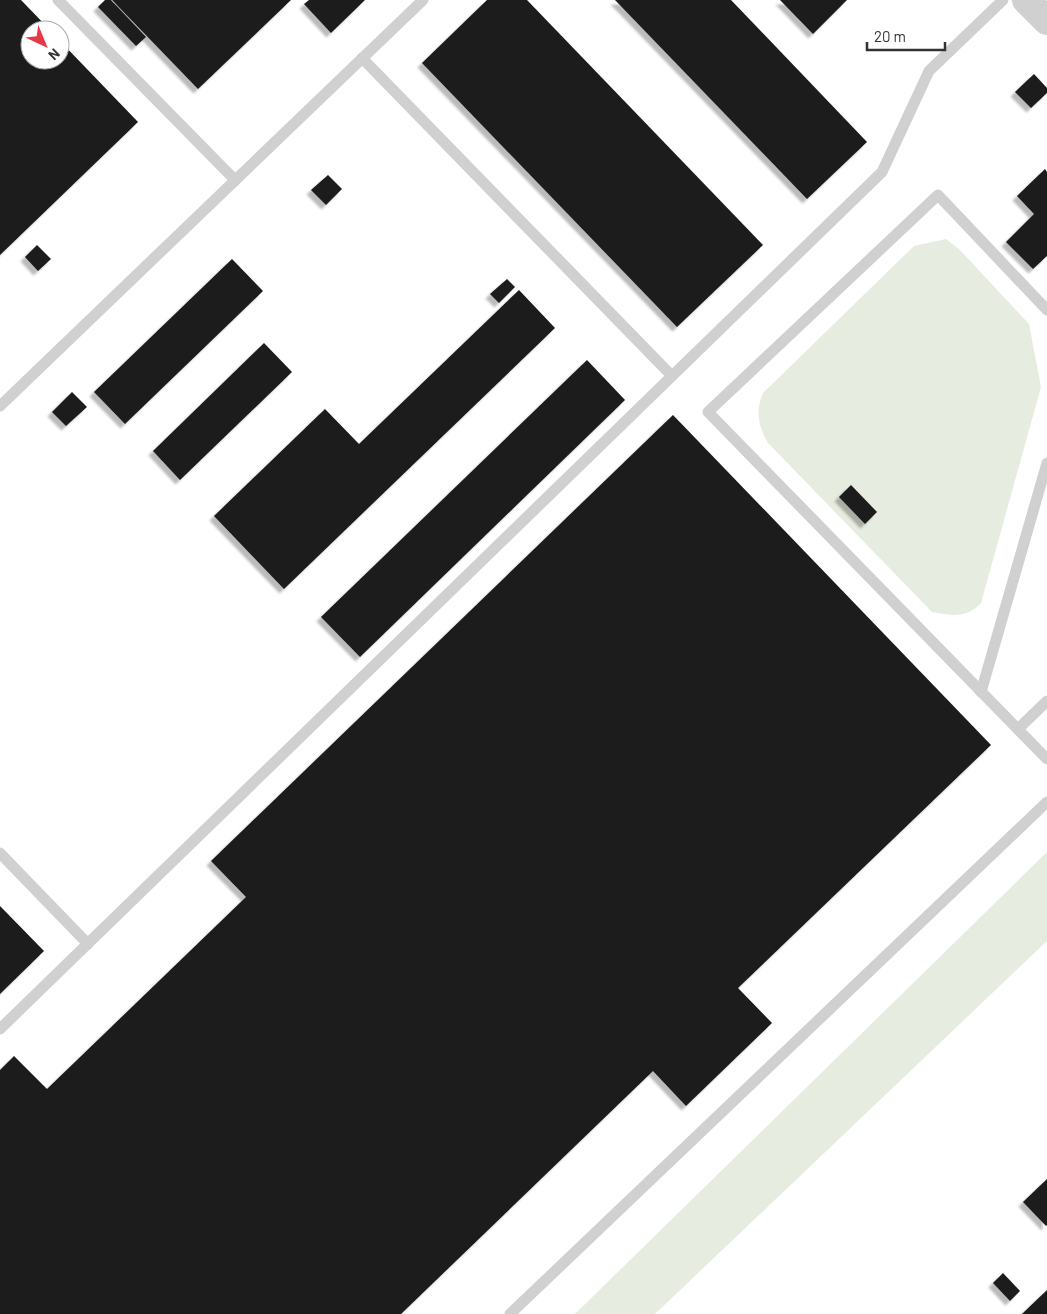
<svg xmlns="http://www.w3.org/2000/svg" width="1047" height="1314" viewBox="0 0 1047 1314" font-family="Barlow,sans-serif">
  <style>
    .green { fill: #e6ecdf }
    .building { fill: #1a1a1a; filter: url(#shadow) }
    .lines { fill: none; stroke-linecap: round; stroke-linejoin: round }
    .service { stroke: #d0d0d0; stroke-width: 11 }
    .tertiary { stroke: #d0d0d0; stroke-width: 28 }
  </style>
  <defs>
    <filter id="shadow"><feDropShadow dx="-4.5" dy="4.5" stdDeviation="1" flood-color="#0004"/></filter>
  </defs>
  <rect width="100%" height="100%" fill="#fff"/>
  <g class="green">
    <path d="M946 239 959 249 1029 324 1041 387 981 603C967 618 952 616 932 612L768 443C758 425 755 412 763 393L914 246Z"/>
    <polygon points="1047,852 1047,941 655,1314 575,1314"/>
  </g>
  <g class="building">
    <polygon points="0,0 21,0 50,30 30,30 30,60 60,60 60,41 138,122 0,255"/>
    <polygon points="105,0 111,0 146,37 136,46 98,7"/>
    <polygon points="112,0 291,0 198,89"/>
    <polygon points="309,0 365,0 331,33 304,4"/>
    <polygon points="487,0 527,0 763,245 677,327 422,63"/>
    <polygon points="615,0 731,0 867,142 807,199"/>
    <polygon points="780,0 847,0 813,34"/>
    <polygon points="1034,74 1047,88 1047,93 1031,108 1015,92"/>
    <polygon points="1045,169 1047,172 1047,256 1033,269 1006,242 1034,214 1017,196"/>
    <polygon points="328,175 342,189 326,205 311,190"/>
    <polygon points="37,245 51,259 38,271 25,257"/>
    <polygon points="232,259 263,291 125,424 94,392"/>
    <polygon points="507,279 515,287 499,303 490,294"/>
    <polygon points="519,290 555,328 284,589 214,516 325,409 359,444"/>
    <polygon points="264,343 292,372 180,480 153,451"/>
    <polygon points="587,360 625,400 360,657 321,617"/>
    <polygon points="72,392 87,407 66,426 52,412"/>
    <polygon points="673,415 991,745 738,988 772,1023 686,1106 653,1071 401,1314 0,1314 0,1070 14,1056 47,1089 246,897 211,861"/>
    <polygon points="851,485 877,512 865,524 839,497"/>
    <polygon points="0,906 44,951 0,994"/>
    <polygon points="1047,1179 1047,1225 1046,1226 1023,1202"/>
    <polygon points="1003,1273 1020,1291 1010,1301 993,1283"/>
    <polygon points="1047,1290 1047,1314 1022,1314"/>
  </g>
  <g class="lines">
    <g class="service">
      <polyline points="58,0 235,180"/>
      <polyline points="362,58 672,376"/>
      <polyline points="1047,310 938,195 708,412 1047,759"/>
      <polyline points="0,406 423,0"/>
      <polyline points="981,692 1047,463"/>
      <polyline points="1018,729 1047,701"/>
      <polyline points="0,853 88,944"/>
      <polyline points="0,1029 882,172 929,71 1003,0"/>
      <polyline points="510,1314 1047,802"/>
    </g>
    <polyline class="tertiary" points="1026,0 1047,21"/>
  </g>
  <g transform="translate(45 45) rotate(136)"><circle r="24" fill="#ffffff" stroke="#adadad"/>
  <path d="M0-4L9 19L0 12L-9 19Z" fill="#e63946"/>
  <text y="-8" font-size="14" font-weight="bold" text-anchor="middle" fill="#333333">N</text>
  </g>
  <path d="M867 42v8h78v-8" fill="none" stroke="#333333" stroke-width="2.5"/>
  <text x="874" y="42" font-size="15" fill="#333333" stroke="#ffffff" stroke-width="4" paint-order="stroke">20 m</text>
</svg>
